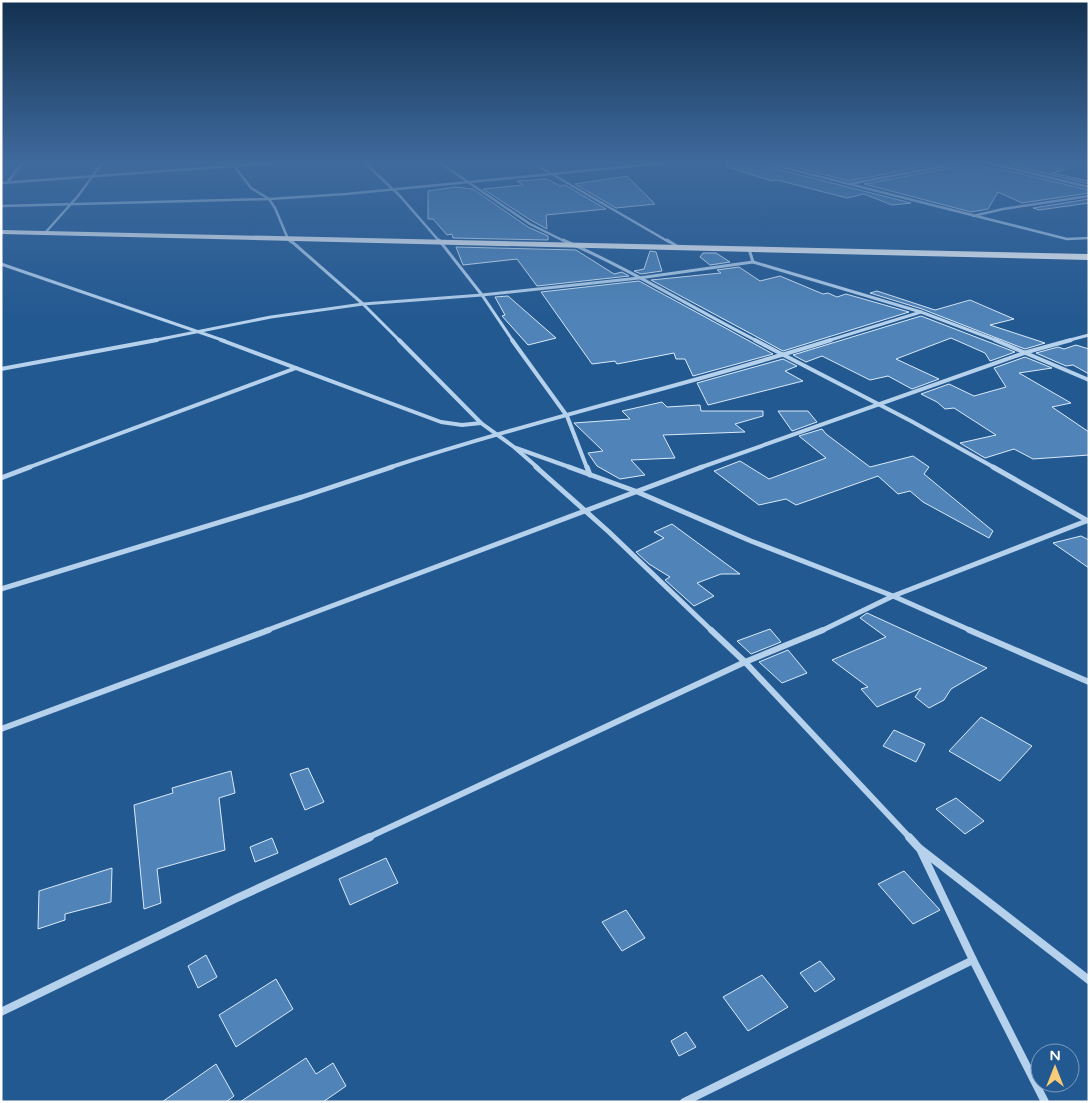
<svg xmlns="http://www.w3.org/2000/svg" width="1090" height="1103" viewBox="0 0 1090 1103" font-family="'Varela Round',sans-serif">
  <style>
    .building { fill: #5084b8; stroke: #daeaf9 }
    .lines { fill: none; stroke-linecap: round; stroke-linejoin: round }
    .street-far5 { stroke: #b5d1ec; stroke-width: 2.5 }
    .street-far4 { stroke: #b5d1ec; stroke-width: 3 }
    .street-far3 { stroke: #b5d1ec; stroke-width: 4 }
    .street-far2 { stroke: #b5d1ec; stroke-width: 5 }
    .street-far1 { stroke: #b5d1ec; stroke-width: 6 }
    .street { stroke: #b5d1ec; stroke-width: 8 }
    .highway { fill: #fff; fill-rule: evenodd }
  </style>
  <rect width="100%" height="100%" fill="#235991"/>
  <g class="building">
    <polygon points="727,163 763,163 765,166 911,203 892,205 864,194 847,198 777,180 772,181 727,167"/>
    <polygon points="780,163 942,163 849,181"/>
    <polygon points="963,163 1013,172 1089,190 1089,193 1022,203 998,192 988,209 971,212 864,184 961,166"/>
    <polygon points="1014,163 1062,163 1063,170 1052,173 1089,181 1089,184 1014,166"/>
    <polygon points="627,176 655,204 616,208 575,184"/>
    <polygon points="547,179 560,186 565,185 606,209 546,215 547,229 532,221 483,189 523,185 517,181"/>
    <polygon points="455,187 473,189 528,227 548,236 548,240 453,238 452,234 447,235 433,219 428,219 428,191"/>
    <polygon points="1089,199 1089,203 1039,210 1033,208"/>
    <polygon points="456,247 576,250 614,274 622,272 629,276 537,286 517,259 463,265"/>
    <polygon points="650,251 656,252 662,271 641,274 634,271 644,269"/>
    <polygon points="703,253 716,253 730,262 710,265 700,257"/>
    <polygon points="739,267 760,281 780,276 823,294 828,293 837,297 846,294 909,312 783,351 651,280 721,273 717,270"/>
    <polygon points="639,281 731,331 773,354 693,376 685,359 676,359 674,353 617,364 615,361 592,364 541,292"/>
    <polygon points="877,291 935,310 970,300 1014,319 990,325 1045,343 1025,349 922,309 870,293"/>
    <polygon points="508,296 556,338 528,345 502,316 505,315 495,297"/>
    <polygon points="921,316 1015,352 990,361 985,353 951,338 896,359 939,379 912,389 888,376 870,380 822,356 806,362 793,355"/>
    <polygon points="1076,345 1089,349 1089,374 1073,365 1066,366 1036,353 1058,347 1064,349"/>
    <polygon points="1025,357 1052,368 1019,373 1071,403 1052,407 1089,432 1089,455 1033,459 1014,449 985,458 960,443 996,435 954,408 945,409 937,402 921,394 949,384 974,396 1006,387 994,368"/>
    <polygon points="783,359 797,366 785,371 803,381 708,405 697,383"/>
    <polygon points="662,402 667,407 700,405 701,411 763,411 763,416 735,424 745,432 663,435 675,458 631,460 645,475 620,479 597,466 588,453 603,451 574,423 630,419 622,411"/>
    <polygon points="778,411 808,411 817,422 792,431"/>
    <polygon points="822,429 826,434 870,467 913,456 929,467 924,474 993,531 989,538 923,502 910,491 898,494 878,476 796,505 786,499 759,505 714,471 740,461 769,479 826,458 799,436"/>
    <polygon points="672,524 740,574 721,574 697,583 714,596 694,606 665,580 670,577 649,564 636,552 664,538 654,532"/>
    <polygon points="1081,536 1089,540 1089,568 1053,543"/>
    <polygon points="867,613 987,668 951,689 944,700 929,708 915,697 921,688 877,707 861,689 868,687 832,660 886,637 860,618"/>
    <polygon points="770,629 781,642 751,654 737,641"/>
    <polygon points="788,650 807,673 782,683 759,662"/>
    <polygon points="981,717 1032,746 1000,781 949,751"/>
    <polygon points="894,730 925,744 916,762 883,746"/>
    <polygon points="308,768 324,802 305,810 290,774"/>
    <polygon points="231,771 235,793 219,798 225,850 157,869 161,903 144,909 134,805 173,793 172,788"/>
    <polygon points="956,798 984,821 965,834 936,809"/>
    <polygon points="272,838 278,853 255,862 250,847"/>
    <polygon points="386,858 398,883 350,905 339,879"/>
    <polygon points="112,868 111,902 65,914 65,920 38,929 39,891"/>
    <polygon points="904,871 940,910 913,924 878,884"/>
    <polygon points="626,910 645,938 622,951 602,922"/>
    <polygon points="206,955 217,977 198,988 188,966"/>
    <polygon points="820,961 835,979 815,992 800,973"/>
    <polygon points="762,975 788,1007 748,1031 723,997"/>
    <polygon points="276,979 293,1009 236,1047 219,1015"/>
    <polygon points="686,1032 696,1047 679,1056 671,1041"/>
    <polygon points="306,1058 316,1074 333,1063 346,1086 323,1102 240,1102"/>
    <polygon points="216,1064 234,1096 226,1102 162,1102"/>
  </g>
  <g class="lines">
    <g class="street-far5">
      <polyline points="232,163 251,188 269,199 275,208 288,239 291,242"/>
      <polyline points="365,163 400,196 440,242"/>
      <polyline points="440,163 530,224 566,242"/>
      <polyline points="533,163 669,242"/>
      <polyline points="766,163 1067,239 1089,238"/>
      <polyline points="988,163 1089,187"/>
      <polyline points="1,183 273,163"/>
      <polyline points="7,183 22,163"/>
      <polyline points="849,184 960,163"/>
      <polyline points="1,206 269,199 346,194 664,163"/>
      <polyline points="973,216 1003,209 1089,196"/>
      <polyline points="45,233 78,196 102,163"/>
    </g>
    <g class="street-far4">
      <polyline points="290,240 363,304 400,341"/>
      <polyline points="439,240 482,295 513,341"/>
      <path d="M563 240C630 269 692 308 757 341"/>
      <polyline points="667,240 680,248"/>
      <polyline points="753,262 921,312 998,341"/>
      <polyline points="1,264 225,341"/>
      <polyline points="151,341 271,317 363,304 482,295 639,278 753,262 749,249"/>
      <polyline points="827,341 921,312"/>
      <polyline points="1066,341 1089,335"/>
    </g>
    <g class="street-far3">
      <polyline points="221,340 441,422 462,425 481,423"/>
      <polyline points="399,340 481,423 514,447 538,468"/>
      <polyline points="512,340 567,416 587,468"/>
      <polyline points="755,340 911,421 995,468"/>
      <polyline points="995,340 1089,380"/>
      <polyline points="1,369 157,340"/>
      <polyline points="516,448 572,468"/>
      <polyline points="27,468 296,368"/>
      <path d="M388 468C534 420 684 386 831 340"/>
      <polyline points="699,468 1027,352 1071,340"/>
    </g>
    <g class="street-far2">
      <polyline points="536,467 609,532 712,631"/>
      <polyline points="569,467 635,491 751,541 893,596 972,631"/>
      <polyline points="587,467 590,475"/>
      <polyline points="993,467 1088,521"/>
      <polyline points="1,478 30,467"/>
      <polyline points="1,589 302,497 392,467"/>
      <polyline points="265,631 702,467"/>
      <polyline points="821,631 893,596 1089,520"/>
    </g>
    <g class="street-far1">
      <polyline points="711,630 745,662 910,838"/>
      <polyline points="969,630 1089,682"/>
      <polyline points="1,729 269,630"/>
      <polyline points="367,838 745,662 823,630"/>
    </g>
    <g class="street">
      <polyline points="909,837 919,848 1089,980"/>
      <polyline points="921,851 973,960 1045,1102"/>
      <polyline points="1,1012 237,898 370,837"/>
      <polyline points="684,1102 973,960"/>
    </g>
    <polygon class="highway" points="1,230 1089,254 1089,260 1,234"/>
  </g>
  <linearGradient id="sky" x2="0" y2="1"><stop stop-color="#133150"/><stop offset="0.51" stop-color="#3f6a9d"/><stop offset="1" stop-color="#3f6a9d" stop-opacity="0"/></linearGradient>
  <rect width="1090" height="318" fill="url(#sky)"/>
  <rect width="1090" height="1103" fill="none" stroke="#ffffff" stroke-width="5"/>
  <g transform="translate(1055 1068)"><circle r="24" fill="#235991" stroke="#7b9bbd"/>
  <path d="M0-4L9 19L0 12L-9 19Z" fill="#f7cc78"/>
  <text y="-8" font-size="14" font-weight="bold" text-anchor="middle" fill="#ffffff">N</text>
  </g>
</svg>
